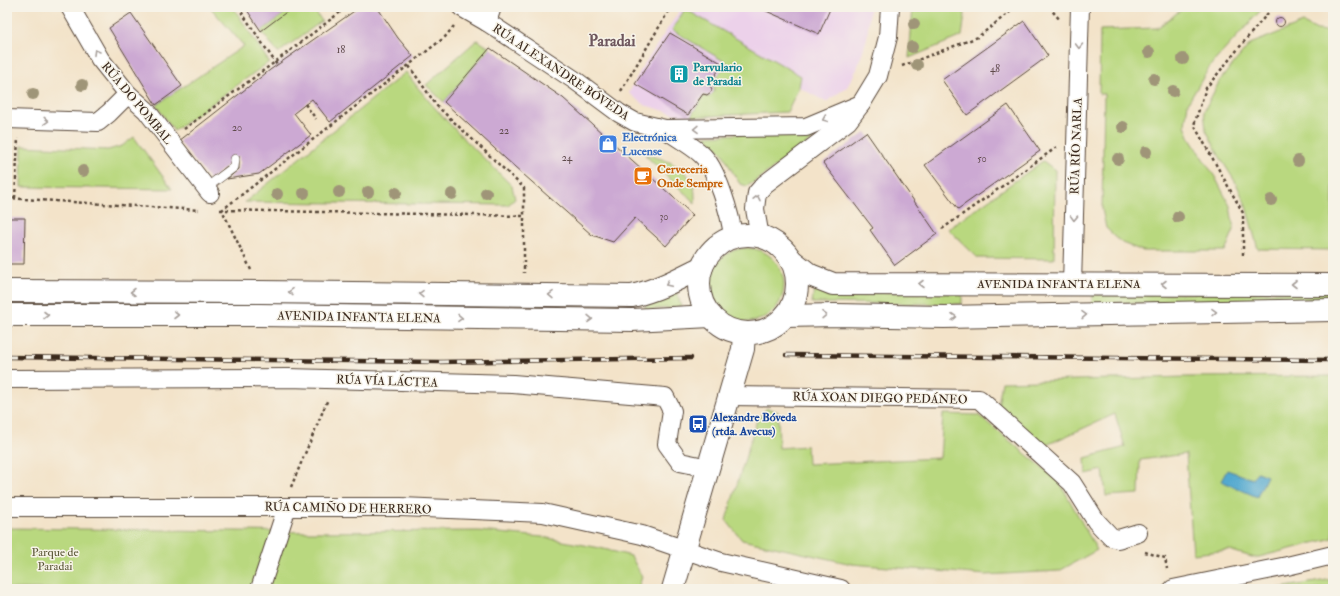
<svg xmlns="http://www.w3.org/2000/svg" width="1340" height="596" viewBox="0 0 1340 596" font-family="'IM FELL Double Pica',serif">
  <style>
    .built { fill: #ecd1ea }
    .green { fill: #b9d87f; stroke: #7a814e }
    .water { fill: #53a9cf; stroke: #476a76 }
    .building { fill: #cca9d3 }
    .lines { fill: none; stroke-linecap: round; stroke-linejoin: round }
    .service-casing { stroke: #574638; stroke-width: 10 }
    .minor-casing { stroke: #574638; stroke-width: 20 }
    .tertiary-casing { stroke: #574638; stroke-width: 24 }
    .path { stroke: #574638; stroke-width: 2.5; stroke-dasharray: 3 3; stroke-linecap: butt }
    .service { stroke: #fff; stroke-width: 9 }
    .minor { stroke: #fff; stroke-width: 18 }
    .tertiary { stroke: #fff; stroke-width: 22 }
    .rail-casing { stroke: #3b2a1e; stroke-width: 4.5 }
    .rail { stroke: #f7f3e8; stroke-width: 3; stroke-dasharray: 9; stroke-linecap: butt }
    .tree { fill: #9f9578 }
    .oneway { stroke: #a79f9a }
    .labels { text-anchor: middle; stroke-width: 3; stroke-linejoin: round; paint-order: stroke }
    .number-label { font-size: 10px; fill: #5f4a4b }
    .culture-label { font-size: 12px; font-weight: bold; fill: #0d838f; stroke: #f7f3e8; text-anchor: start }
    .street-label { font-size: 12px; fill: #3b2a1e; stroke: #f7f3e8 }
    .shop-label { font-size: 12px; font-weight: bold; fill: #366cbe; stroke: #f7f3e8; text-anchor: start }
    .food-label { font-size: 12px; font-weight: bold; fill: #c56008; stroke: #f7f3e8; text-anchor: start }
    .transit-label { font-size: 12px; font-weight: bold; fill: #164399; stroke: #f7f3e8; text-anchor: start }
    .park-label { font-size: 12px; fill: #5a5636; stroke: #f7f3e8 }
    .district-label { font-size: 16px; font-weight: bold; fill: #6e565d; stroke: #f7f3e8 }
  </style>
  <rect width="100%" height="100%" fill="#f7f3e8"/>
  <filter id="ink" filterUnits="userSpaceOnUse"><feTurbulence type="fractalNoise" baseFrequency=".025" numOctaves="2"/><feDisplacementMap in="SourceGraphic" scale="8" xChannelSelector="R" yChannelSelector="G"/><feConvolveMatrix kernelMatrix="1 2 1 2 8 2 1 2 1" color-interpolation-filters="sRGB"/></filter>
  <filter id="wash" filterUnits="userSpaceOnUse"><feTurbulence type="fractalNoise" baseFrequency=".012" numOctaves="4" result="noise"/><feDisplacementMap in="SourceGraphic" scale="16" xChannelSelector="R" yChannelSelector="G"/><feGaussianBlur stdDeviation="0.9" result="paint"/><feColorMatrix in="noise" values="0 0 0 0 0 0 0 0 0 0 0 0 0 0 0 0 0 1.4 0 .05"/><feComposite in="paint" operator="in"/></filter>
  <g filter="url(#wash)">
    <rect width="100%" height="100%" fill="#f3e3c9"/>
    <polygon class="built" points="682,7 870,7 867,38 857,69 847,87 826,102 799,87 787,112 689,118 644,105 629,93 641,69"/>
    <g class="green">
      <polygon points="210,7 233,7 269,62 174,131 156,105 244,46"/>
      <polygon points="293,7 312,7 322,21 278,53 261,31"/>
      <polygon points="913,7 960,7 965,14 962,36 909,58"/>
      <polygon points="1185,7 1263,7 1262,9 1210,66 1188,103 1185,125 1190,139 1215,177 1230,206 1234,230 1225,251 1143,251 1122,243 1106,228 1102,209 1104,94 1099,94 1100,30 1157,28"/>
      <polygon points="685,9 801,76 799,87 787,112 690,117 704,96 709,97 714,92 714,88 712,84 727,63 672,30"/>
      <polygon points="1303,23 1317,30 1329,31 1333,28 1333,250 1258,249 1245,203 1236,183 1221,159 1206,130 1204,111 1220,80 1250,44"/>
      <polygon points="477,40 490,48 444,102 426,85"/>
      <path d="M406 72C436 114 475 149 512 186L515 199 508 205 245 202Z"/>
      <polygon points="827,129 754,182 747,186 740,184 733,173 723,154 705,136"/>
      <polygon points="134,137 172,189 21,187 22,146 108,150 122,146"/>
      <polygon points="7,145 12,146 11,173 7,173"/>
      <path d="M645 155C664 158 688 167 694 187 695 191 695 197 695 203Z"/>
      <polygon points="1043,161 1055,170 1054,259 978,258 948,229"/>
      <circle cx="747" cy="285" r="37"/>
      <polygon points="814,289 834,292 962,293 962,304 812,303"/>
      <polygon points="1333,291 1333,299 1092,304 1093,295"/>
      <polygon points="677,292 681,307 645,310 645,306 661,301"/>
      <polygon points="1333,376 1333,538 1255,558 1229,550 1193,554 1186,454 1140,460 1139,494 1106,496 1103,470 1086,474 1085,458 1125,447 1115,414 1044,446 998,406 1002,382 1187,377"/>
      <polygon points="767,408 778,412 779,448 807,446 808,464 940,458 943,414 978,415 1059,481 1097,550 1059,571 986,575 852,564 742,540 726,520 757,420"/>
      <polygon points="7,528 313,532 479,531 542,537 600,548 631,556 642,577 638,589 7,589"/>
      <polygon points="1333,579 1333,589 1274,589"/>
    </g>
    <polygon class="water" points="1227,470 1253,479 1257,472 1267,476 1257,497 1221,481"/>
    <g id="blocks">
      <g class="building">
        <polygon points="245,7 293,7 261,31"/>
        <polygon points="360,7 377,7 398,38 413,56 330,122 312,99 294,113 311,135 259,174 227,179 239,169 239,156 210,180 179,141 270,70"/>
        <polygon points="757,7 825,7 830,9 819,34"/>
        <polygon points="131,13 182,86 156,105 109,28"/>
        <circle cx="1280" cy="22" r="4.5"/>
        <polygon points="1024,21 1048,56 967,115 942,80"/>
        <polygon points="670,33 723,64 709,84 712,89 711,92 707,95 703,94 688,115 635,84"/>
        <polygon points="490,48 563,98 693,215 666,246 635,218 613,242 592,235 506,159 444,102"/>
        <polygon points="1008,105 1040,151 958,209 925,165"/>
        <polygon points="866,132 937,234 895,265 870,230 873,228 823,163"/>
        <polygon points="7,218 25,218 24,264 7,264"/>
      </g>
    </g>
  </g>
  <g filter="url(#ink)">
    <use href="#blocks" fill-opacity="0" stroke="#574638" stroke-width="1"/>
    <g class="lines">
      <g class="service-casing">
        <polyline id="service" points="206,188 234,167 235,159"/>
      </g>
      <g class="minor-casing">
        <g id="minor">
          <polyline points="70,7 100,59 128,94 146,110 210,193"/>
          <polyline points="461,7 487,22 576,81 619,113 635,122 665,129 806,127 861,104"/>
          <polyline points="487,22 492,7"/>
          <polyline points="7,119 98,122 109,113 128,94"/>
          <path d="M665 129C676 137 691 145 701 154 717 168 731 216 733 237"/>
          <polyline points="760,237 755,209 757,193 765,184 848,121 861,104 878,76 888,37 890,7"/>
          <polyline points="1072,284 1080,7"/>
          <polyline points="7,379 288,378 513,384 665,397 672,411 667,444 680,462 709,468"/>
          <polyline points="730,396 979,399 1072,483 1096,521 1111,537 1118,539 1138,533"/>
          <polyline points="7,507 401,507 543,513 642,535 721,562 841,589"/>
          <polyline points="260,589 287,507"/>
          <polyline points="1173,589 1287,566 1333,555"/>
        </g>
      </g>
      <g class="tertiary-casing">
        <g id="tertiary">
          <circle cx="748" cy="284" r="49"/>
          <polyline points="791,260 810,275 833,284 1333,285"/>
          <path d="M7 291 260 292 632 296C658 290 678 279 702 267"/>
          <polyline points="7,315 259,315 632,320 711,316"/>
          <polyline points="785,316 835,315 944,317 1333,310"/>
          <polyline points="673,589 743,349 744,333"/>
        </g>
      </g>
      <g class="path">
        <polyline points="238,7 277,65"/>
        <polyline points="1049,7 1060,20"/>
        <polyline points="409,66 437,106 524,188 524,216"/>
        <polyline points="902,66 978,37 1016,7"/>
        <polyline points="621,91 671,7"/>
        <polyline points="305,104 316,119"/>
        <polyline points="184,129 275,62 347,7"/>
        <polyline points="7,198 199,210"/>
        <polyline points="15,198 18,138"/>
        <polyline points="220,210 524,216 524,273"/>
        <polyline points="942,229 1057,147"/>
        <polyline points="1243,255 1243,213 1194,125 1206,88 1247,38 1273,7"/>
        <polyline points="251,270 222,210 445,37 454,26"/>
        <polyline points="291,487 328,399"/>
        <polyline points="1145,552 1165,558 1167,569"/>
      </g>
      <use href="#service" class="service"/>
      <use href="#minor" class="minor"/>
      <use href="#tertiary" class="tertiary"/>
      <g class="rail-casing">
        <g id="rail">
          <polyline points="786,355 1333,360"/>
          <polyline points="7,357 439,362 691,358"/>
        </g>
      </g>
      <use href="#rail" class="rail"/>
    </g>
    <g class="tree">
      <circle cx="914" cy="24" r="6"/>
      <circle cx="912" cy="47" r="6"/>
      <circle cx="1149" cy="52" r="6"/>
      <circle cx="1183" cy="59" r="6"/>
      <circle cx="917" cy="65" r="6"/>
      <circle cx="1154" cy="79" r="6"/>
      <circle cx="82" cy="85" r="6"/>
      <circle cx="1173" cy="91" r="6"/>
      <circle cx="33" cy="94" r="6"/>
      <circle cx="1123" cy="127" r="6"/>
      <circle cx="1146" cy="152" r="6"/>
      <circle cx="1118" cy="159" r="6"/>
      <circle cx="1298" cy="161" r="6"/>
      <circle cx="83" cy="171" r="6"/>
      <circle cx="339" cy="192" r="6"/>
      <circle cx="368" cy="192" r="6"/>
      <circle cx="304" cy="193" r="6"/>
      <circle cx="396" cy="193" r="6"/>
      <circle cx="486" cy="193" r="6"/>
      <circle cx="277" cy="194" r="6"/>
      <circle cx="452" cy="194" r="6"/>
      <circle cx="1271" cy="200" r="6"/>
      <circle cx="1178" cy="217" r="6"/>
    </g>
    <defs><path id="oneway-chevron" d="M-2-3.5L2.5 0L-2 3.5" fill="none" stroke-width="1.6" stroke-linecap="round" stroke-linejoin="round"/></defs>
    <g class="oneway">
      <use href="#oneway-chevron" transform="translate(1079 46) rotate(91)"/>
      <use href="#oneway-chevron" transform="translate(96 52) rotate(-120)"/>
      <use href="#oneway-chevron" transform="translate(825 119) rotate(157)"/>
      <use href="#oneway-chevron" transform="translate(46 121) rotate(3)"/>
      <use href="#oneway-chevron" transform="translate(696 129) rotate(179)"/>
      <use href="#oneway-chevron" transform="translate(757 198) rotate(-78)"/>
      <use href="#oneway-chevron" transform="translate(1074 218) rotate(92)"/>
      <use href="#oneway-chevron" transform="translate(668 284) rotate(155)"/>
      <use href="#oneway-chevron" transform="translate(921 284) rotate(180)"/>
      <use href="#oneway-chevron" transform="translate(1164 284) rotate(-180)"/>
      <use href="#oneway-chevron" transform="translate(1294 284) rotate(-180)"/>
      <use href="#oneway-chevron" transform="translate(133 292) rotate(-180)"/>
      <use href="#oneway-chevron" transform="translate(291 292) rotate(-179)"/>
      <use href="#oneway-chevron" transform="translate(421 294) rotate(-179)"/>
      <use href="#oneway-chevron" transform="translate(551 295) rotate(-179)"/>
      <use href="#oneway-chevron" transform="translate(1214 312) rotate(-1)"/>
      <use href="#oneway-chevron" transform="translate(46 315)"/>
      <use href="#oneway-chevron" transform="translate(176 315)"/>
      <use href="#oneway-chevron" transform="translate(824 315) rotate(-1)"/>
      <use href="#oneway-chevron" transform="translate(1084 315) rotate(-1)"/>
      <use href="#oneway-chevron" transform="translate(954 317) rotate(-1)"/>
      <use href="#oneway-chevron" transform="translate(460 318) rotate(1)"/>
      <use href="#oneway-chevron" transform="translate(590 319) rotate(1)"/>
    </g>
  </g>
  <defs>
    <g id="building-square" transform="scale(1)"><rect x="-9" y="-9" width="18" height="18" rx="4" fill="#0f9aa8" stroke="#f7f3e8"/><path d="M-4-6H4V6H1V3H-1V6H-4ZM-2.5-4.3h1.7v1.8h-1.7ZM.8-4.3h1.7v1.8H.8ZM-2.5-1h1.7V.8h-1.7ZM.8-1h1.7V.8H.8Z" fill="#fff"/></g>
    <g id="shop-square" transform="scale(1)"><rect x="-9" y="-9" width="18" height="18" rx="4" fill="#3f7fe0" stroke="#f7f3e8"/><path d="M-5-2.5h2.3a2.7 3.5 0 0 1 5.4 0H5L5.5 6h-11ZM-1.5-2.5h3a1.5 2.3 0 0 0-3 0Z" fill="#fff"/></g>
    <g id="cafe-square" transform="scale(1)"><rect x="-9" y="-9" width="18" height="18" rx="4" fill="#e8710a" stroke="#f7f3e8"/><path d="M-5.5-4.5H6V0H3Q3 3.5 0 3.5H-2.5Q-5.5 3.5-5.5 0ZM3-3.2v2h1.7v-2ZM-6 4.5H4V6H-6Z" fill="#fff"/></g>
    <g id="bus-square" transform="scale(1)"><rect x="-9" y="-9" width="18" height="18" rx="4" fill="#1a4fb4" stroke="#f7f3e8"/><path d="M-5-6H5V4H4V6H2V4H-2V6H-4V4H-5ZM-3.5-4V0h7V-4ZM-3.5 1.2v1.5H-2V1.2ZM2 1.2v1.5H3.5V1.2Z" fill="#fff"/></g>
  </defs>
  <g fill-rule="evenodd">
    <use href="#building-square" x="679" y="74"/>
    <use href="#shop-square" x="608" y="144"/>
    <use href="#cafe-square" x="643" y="176"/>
    <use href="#bus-square" x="698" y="424"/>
  </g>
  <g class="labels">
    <g class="number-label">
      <text x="341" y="53">18</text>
      <text x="995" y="72">48</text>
      <text x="237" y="131">20</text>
      <text x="504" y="134">22</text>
      <text x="567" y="161">24</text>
      <text x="982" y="162">50</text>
      <text x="664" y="220">30</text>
    </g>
    <g class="culture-label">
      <text x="693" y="71">Parvulario<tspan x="693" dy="14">de Paradai</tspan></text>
    </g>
    <g class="street-label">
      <text transform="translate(561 72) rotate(34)" y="4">RÚA ALEXANDRE BÓVEDA</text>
      <text transform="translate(137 103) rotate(50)" y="4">RÚA DO POMBAL</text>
      <text transform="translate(1076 146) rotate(-88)" y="4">RÚA RÍO NARLA</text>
      <text x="1059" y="288">AVENIDA INFANTA ELENA</text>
      <text transform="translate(359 317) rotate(1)" y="4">AVENIDA INFANTA ELENA</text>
      <text transform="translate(387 381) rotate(2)" y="4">RÚA VÍA LÁCTEA</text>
      <text transform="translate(880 398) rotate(1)" y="4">RÚA XOAN DIEGO PEDÁNEO</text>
      <text transform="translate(348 508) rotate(1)" y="4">RÚA CAMIÑO DE HERRERO</text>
    </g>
    <g class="shop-label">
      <text x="622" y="141">Electrónica<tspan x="622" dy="14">Lucense</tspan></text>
    </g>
    <g class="food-label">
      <text x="657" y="173">Cerveceria<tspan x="657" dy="14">Onde Sempre</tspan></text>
    </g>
    <g class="transit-label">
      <text x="712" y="421">Alexandre Bóveda<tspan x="712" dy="14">(rtda. Avecus)</tspan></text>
    </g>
    <g class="park-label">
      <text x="55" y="556">Parque de<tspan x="55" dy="14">Paradai</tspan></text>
    </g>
    <g class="district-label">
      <text x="612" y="46">Paradai</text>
    </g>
  </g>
  <rect width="1340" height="596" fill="none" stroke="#f7f3e8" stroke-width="24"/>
</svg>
